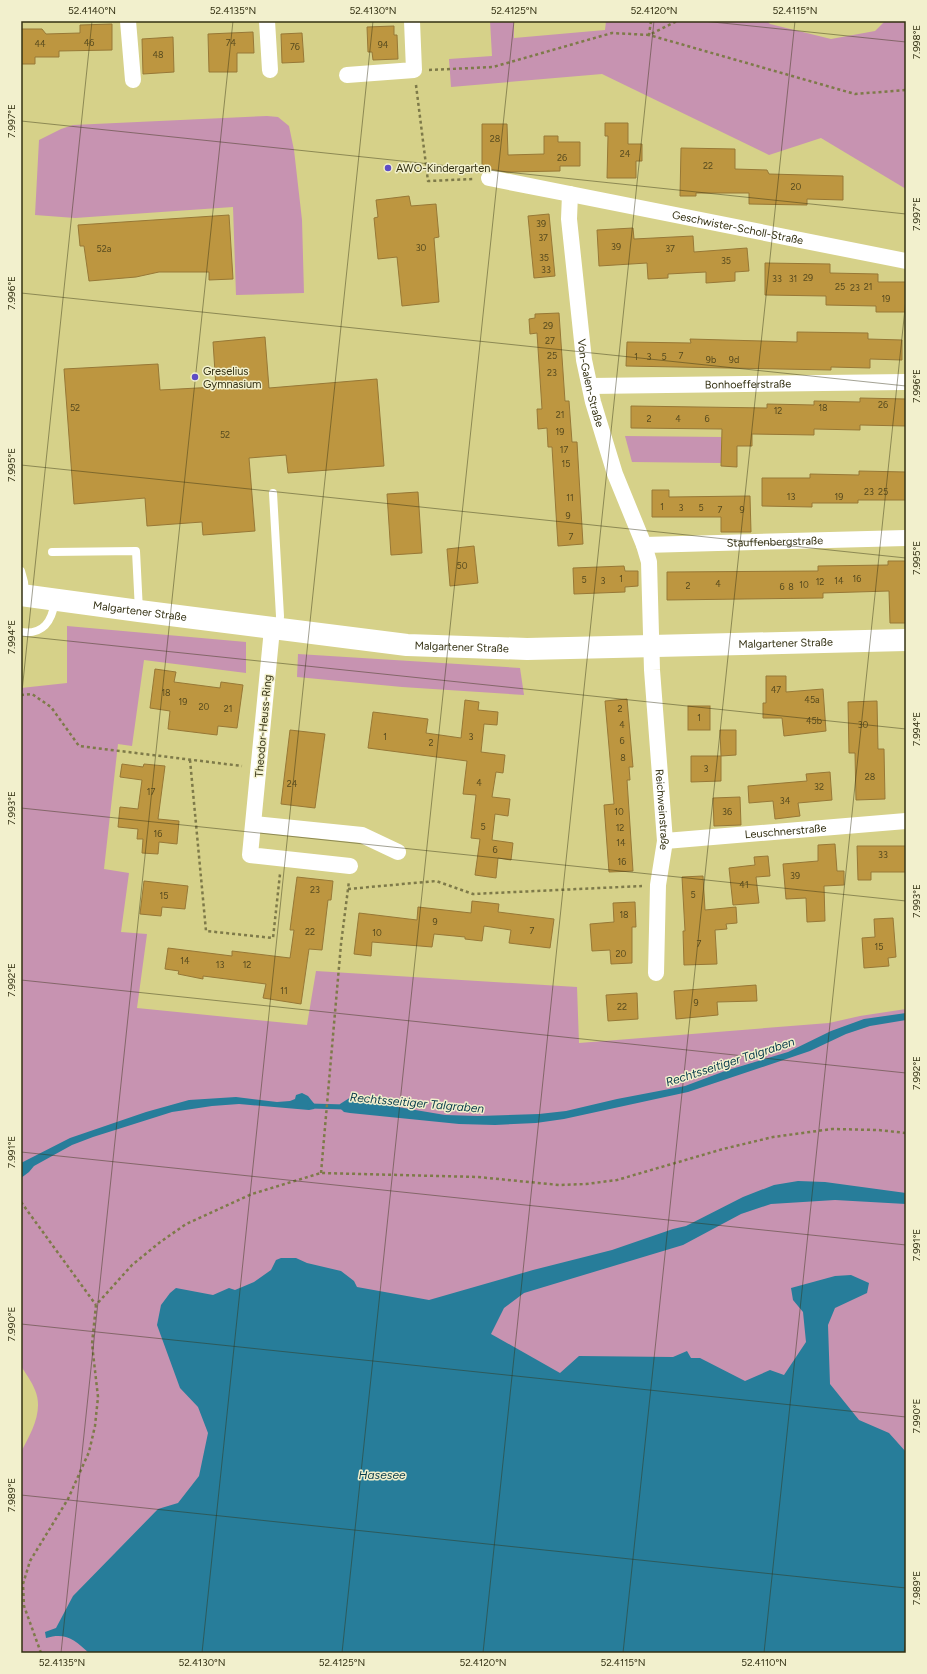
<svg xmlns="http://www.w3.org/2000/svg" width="927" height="1674" viewBox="0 0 927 1674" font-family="Figtree,sans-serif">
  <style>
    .green { fill: #c793b1 }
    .water { fill: #277d9a }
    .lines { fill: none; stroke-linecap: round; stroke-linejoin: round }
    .stream { stroke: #277d9a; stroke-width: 5 }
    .building { fill: #bd9640; stroke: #977836 }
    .path { stroke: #7e7a49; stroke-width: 2.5; stroke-dasharray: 3 3; stroke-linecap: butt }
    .lane { stroke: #fff; stroke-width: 8 }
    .street { stroke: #fff; stroke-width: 16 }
    .secondary { stroke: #fff; stroke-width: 22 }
    .ticks { fill: none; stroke: #333012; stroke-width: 1; stroke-opacity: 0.45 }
    .poi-dot { fill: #5e4dc5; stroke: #f2f0cd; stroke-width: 1.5 }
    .labels { text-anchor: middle; stroke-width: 3; stroke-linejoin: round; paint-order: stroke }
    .number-label { font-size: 9px; fill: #564a1e }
    .poi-label { font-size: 11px; fill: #333012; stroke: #f2f0cd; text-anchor: start }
    .street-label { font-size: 11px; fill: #333012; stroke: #f2f0cd }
    .water-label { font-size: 12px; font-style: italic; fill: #083b4b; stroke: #f2f0cd }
    .neatline { fill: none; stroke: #333012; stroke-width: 1.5 }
    .ticks-label { font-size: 10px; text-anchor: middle; fill: #333012 }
  </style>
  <rect width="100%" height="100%" fill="#d6d189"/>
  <g class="green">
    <polygon points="490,21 514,21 514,38 605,30 606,21 767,21 770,24 831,39 875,31 885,21 906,21 906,189 821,138 769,155 602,74 451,87 449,59 492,56"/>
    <polygon points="267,116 278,117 289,126 294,150 302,220 304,293 236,295 233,207 75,218 35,215 39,140 61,129 73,125"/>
    <polygon points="625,436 721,437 721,463 632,462"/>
    <path d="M67 626 246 642V673L144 660 132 746 118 744 104 869 129 873 121 932 147 934 137 1008 307 1025 316 971 577 987 579 1043 829 1023 860 1016 906 1009V1653H21V1452C31 1433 44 1411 35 1390 32 1382 26 1374 21 1366V688L67 683Z"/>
    <polygon points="298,654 520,668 524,695 402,687 297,677"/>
  </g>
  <g class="water">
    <polygon points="906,1013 906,1020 870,1026 846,1034 810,1051 688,1092 564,1119 536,1123 495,1125 459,1124 350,1113 344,1112 339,1107 340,1104 351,1097 368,1102 445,1115 478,1116 539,1114 566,1111 617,1099 685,1086 725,1071 788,1052 831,1031 864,1019"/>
    <polygon points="302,1093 308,1096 316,1106 314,1109 309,1110 239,1104 212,1106 172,1112 93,1137 72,1145 34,1166 29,1172 21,1178 21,1163 70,1138 146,1112 189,1100 236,1097 277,1102 290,1101 295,1099 296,1095"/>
    <path d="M798 1181 825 1182 906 1193V1204L835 1200 771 1204 741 1214 683 1245 524 1293 504 1308 491 1334 560 1373 579 1356 673 1357 687 1351 691 1358H700L745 1381 770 1370 784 1375 806 1342 803 1312 793 1300 791 1288 835 1276 851 1275 869 1283 867 1293 835 1308 828 1325 830 1384 859 1420 889 1433 906 1452V1653H89C75 1640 66 1632 46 1638L45 1632 56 1628 73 1596 158 1509 178 1503 199 1476 208 1433 198 1407 180 1388 157 1325 161 1305 170 1293 176 1288 213 1295 229 1288 235 1290 254 1282 271 1270 276 1260 281 1258H296L307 1263 341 1271 354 1281 357 1287 429 1300 533 1270 612 1250 673 1229 686 1226 743 1197 774 1185Z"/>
  </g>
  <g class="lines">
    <polyline class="stream" points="310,1106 345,1107"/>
  </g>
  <g class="building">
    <polygon points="112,24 112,50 59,51 59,57 35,57 35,64 21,64 21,29 42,29 46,34 80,33 80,25"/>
    <polygon points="394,26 394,35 397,35 398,59 373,60 372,52 368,52 367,27"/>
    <polygon points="253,32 254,53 237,53 237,72 209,72 208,34"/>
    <polygon points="302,33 304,62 282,63 281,34"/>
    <polygon points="173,37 174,72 143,74 142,39"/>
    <polygon points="605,123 628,123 628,144 642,144 642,161 636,161 636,178 607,178 608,136 605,136"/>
    <polygon points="482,124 507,124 508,155 544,154 544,136 558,136 558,142 580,142 580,166 560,166 560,171 507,172 490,169 482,171"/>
    <polygon points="681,148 735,149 735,169 767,170 769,174 843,176 843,200 807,199 807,205 749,204 749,193 696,193 696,196 680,196"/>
    <polygon points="409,196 411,206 436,204 439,237 434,238 439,302 402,306 397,257 378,259 374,218 378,217 376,200"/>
    <polygon points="549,214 555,276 534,278 528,216"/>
    <polygon points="229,215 233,279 209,280 209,272 159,272 136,277 89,281 84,246 80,246 78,225"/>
    <polygon points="633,228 634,239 693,236 694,252 747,248 749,271 735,272 735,281 706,283 706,272 668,274 668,278 648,279 647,263 599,266 597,230"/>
    <polygon points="765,263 830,264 830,273 878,274 878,282 906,282 906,312 876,312 876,306 826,305 826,296 765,295"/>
    <polygon points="559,313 565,401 569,401 572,442 577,442 583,544 558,546 552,447 548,447 547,428 538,429 537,409 542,409 537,333 530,334 529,319 535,318 535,314"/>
    <polygon points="797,332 868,333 868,339 902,340 902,360 870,359 870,368 831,367 831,370 626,366 627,342 691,343 690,339 797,342"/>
    <polygon points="265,337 269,388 377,379 384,466 288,473 286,455 249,458 255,531 203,535 202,522 147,526 145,498 74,504 64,369 158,364 160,390 216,387 213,342"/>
    <polygon points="860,398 906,399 906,426 860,425 860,430 814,429 814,435 752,434 752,446 737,446 737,467 721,466 722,429 631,428 631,406 767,408 767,404 814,405 814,401 860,402"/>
    <polygon points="859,471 906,472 906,500 858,500 858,503 812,503 812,507 762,506 762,478 810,478 810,474 859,475"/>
    <polygon points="652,490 669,490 669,497 750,496 751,532 721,532 721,517 652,517"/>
    <polygon points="418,492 422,553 391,555 387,494"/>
    <polygon points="474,546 478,583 450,586 447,549"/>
    <polygon points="888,561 906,561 906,623 890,623 889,591 823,593 823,598 667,600 667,572 818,571 818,566 888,565"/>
    <polygon points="624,566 625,571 638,571 638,586 625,587 625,592 574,594 573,568"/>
    <polygon points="155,669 176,672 174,682 220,688 221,682 243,685 237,728 218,726 217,735 168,729 170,711 150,708"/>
    <polygon points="766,676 786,676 786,692 823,689 826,731 784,736 782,718 763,718 763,703 766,703"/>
    <polygon points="627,699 633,767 629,767 630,780 627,780 633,871 609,872 604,805 614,804 605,701"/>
    <polygon points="465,700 479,702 478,710 498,712 497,725 484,724 481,752 505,755 503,773 496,772 492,797 510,799 508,816 495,814 492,840 513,843 511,860 498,858 496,878 475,875 480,839 471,838 476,795 463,794 467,761 368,748 373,712 428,719 426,733 461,738"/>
    <polygon points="877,701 878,749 884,749 885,799 856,800 855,753 849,753 848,702"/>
    <rect x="688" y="706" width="22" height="24"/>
    <polygon points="290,730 325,734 315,808 281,804"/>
    <polygon points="720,730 736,730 736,755 721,756"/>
    <polygon points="691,756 721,756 721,781 691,782"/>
    <polygon points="122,764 143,767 144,764 165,766 158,819 179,821 177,844 159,842 158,854 142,853 143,839 137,839 138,829 118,827 120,807 138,809 142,780 120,777"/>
    <polygon points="830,772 832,800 798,803 800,816 775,819 773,801 749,803 748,786 807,781 806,774"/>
    <polygon points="740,797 741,825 714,826 713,798"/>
    <polygon points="835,844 837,871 844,871 844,885 824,886 825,921 807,922 806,898 786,899 783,864 818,861 818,845"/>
    <polygon points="857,846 906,846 906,872 871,872 871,880 858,880"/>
    <polygon points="768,856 770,876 756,877 759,903 733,905 729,868 755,865 754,857"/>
    <polygon points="703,876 705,910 736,907 737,923 726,924 727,929 715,930 717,964 684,965 683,931 685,931 682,877"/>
    <polygon points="297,877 333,881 331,900 328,900 322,950 309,949 301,1004 263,998 266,984 203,976 203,979 178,974 179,971 165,969 168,948 232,956 232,951 290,958 294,930 290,930"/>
    <polygon points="144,881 188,886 185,909 162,907 161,916 140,914"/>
    <polygon points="472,901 499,904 498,912 554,919 550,948 509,943 511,930 484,926 482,941 465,939 465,937 434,934 432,947 372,942 371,956 354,954 359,913 417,920 418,907 471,913"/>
    <polygon points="635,902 636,927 632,927 632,963 611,964 610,950 592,951 590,924 614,922 613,903"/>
    <polygon points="893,918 896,957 888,958 889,966 864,968 862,938 875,937 874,919"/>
    <polygon points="756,985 757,1001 717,1002 718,1015 676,1019 674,991"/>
    <polygon points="637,993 638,1019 608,1021 606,995"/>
  </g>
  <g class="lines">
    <g class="path">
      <polyline points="651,21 649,35 855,94 906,90"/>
      <polyline points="429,70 493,67 612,33 649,35 677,21"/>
      <polyline points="416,85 428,181 474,179"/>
      <polyline points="21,695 32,694 51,707 79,746 242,766"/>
      <polyline points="190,760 206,931 273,938 280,874"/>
      <polyline points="348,889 436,881 473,894 642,886"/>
      <polyline points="321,1173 341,944 349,881"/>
      <polyline points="21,1202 96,1305"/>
      <polyline points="41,1653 24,1606 23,1584 30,1561 68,1499 89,1452 95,1426 98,1397 92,1344 96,1305 132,1265 159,1243 186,1224 252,1194 321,1173 478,1177 559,1185 586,1184 617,1180 723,1149 773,1137 832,1129 878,1130 906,1133"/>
    </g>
    <g class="lane">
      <polyline points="273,493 280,616 279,629"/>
      <polyline points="52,552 136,551 139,611"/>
      <polyline points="21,571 24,582 25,594"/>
      <path d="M21 632C44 635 52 621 55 601"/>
    </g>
    <g class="street">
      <polyline points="128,21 133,80"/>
      <polyline points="267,21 270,70"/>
      <polyline points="347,75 414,70 412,21"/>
      <path id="s1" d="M489 178 570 194 569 219 584 360 593 402 615 474 644 545 649 562 652 670 665 841 658 885 656 973"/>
      <path id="s2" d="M570 194 906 261"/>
      <path id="s3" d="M590 386 906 382"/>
      <path id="s4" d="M644 545 906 538"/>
      <polyline points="272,629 250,855 350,866"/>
      <polyline points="254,824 362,835 398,852"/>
      <path id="s5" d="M665 841 906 821"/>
    </g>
    <path class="secondary" id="s6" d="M21 595 139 611 407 645 527 649 906 640"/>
  </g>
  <path class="ticks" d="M703 21 906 42M21 121 906 214M21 293 906 386M21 465 906 558M21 636 906 729M21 701 92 21M21 808 906 901M21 980 906 1073M21 1152 906 1245M21 1324 906 1417M21 1495 906 1588M61 1653 233 21M202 1653 373 21M342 1653 514 21M483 1653 654 21M623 1653 795 21M764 1653 906 299M904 1653 906 1635"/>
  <g class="poi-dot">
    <circle cx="388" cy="168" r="4"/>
    <circle cx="195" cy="377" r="4"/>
  </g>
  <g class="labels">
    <g class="number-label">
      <text x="89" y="46">46</text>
      <text x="231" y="46">74</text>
      <text x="40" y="47">44</text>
      <text x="383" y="48">94</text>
      <text x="295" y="50">76</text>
      <text x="158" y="58">48</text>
      <text x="495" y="142">28</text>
      <text x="625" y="157">24</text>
      <text x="562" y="161">26</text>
      <text x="708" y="169">22</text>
      <text x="796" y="190">20</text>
      <text x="541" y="227">39</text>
      <text x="543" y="241">37</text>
      <text x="616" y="250">39</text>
      <text x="421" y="251">30</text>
      <text x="104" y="252">52a</text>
      <text x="670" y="252">37</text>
      <text x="544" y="261">35</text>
      <text x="726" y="264">35</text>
      <text x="546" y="273">33</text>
      <text x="808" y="281">29</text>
      <text x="777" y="282">33</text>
      <text x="793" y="282">31</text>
      <text x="840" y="290">25</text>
      <text x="868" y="290">21</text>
      <text x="855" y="291">23</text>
      <text x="886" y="302">19</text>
      <text x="548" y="329">29</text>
      <text x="550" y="344">27</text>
      <text x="552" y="359">25</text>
      <text x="681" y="359">7</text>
      <text x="636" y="360">1</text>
      <text x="649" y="360">3</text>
      <text x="664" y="360">5</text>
      <text x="711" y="363">9b</text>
      <text x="734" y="363">9d</text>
      <text x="552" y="376">23</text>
      <text x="883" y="408">26</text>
      <text x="75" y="411">52</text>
      <text x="823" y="411">18</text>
      <text x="778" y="414">12</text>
      <text x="560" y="418">21</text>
      <text x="649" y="422">2</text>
      <text x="678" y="422">4</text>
      <text x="707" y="422">6</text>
      <text x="560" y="435">19</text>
      <text x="225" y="438">52</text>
      <text x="564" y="453">17</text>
      <text x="566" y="467">15</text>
      <text x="869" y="495">23</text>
      <text x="883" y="495">25</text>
      <text x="791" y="500">13</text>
      <text x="839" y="500">19</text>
      <text x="570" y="501">11</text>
      <text x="662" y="510">1</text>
      <text x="681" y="511">3</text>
      <text x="701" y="511">5</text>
      <text x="720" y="513">7</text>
      <text x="742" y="513">9</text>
      <text x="568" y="519">9</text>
      <text x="571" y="540">7</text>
      <text x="462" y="569">50</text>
      <text x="621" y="582">1</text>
      <text x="857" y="582">16</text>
      <text x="584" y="583">5</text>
      <text x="603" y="584">3</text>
      <text x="839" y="584">14</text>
      <text x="820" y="585">12</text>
      <text x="718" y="587">4</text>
      <text x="804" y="588">10</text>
      <text x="688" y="589">2</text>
      <text x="782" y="590">6</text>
      <text x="791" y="590">8</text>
      <text x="776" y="693">47</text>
      <text x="166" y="696">18</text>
      <text x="812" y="703">45a</text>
      <text x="183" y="705">19</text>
      <text x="204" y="710">20</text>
      <text x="228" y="712">21</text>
      <text x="620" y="712">2</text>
      <text x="699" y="721">1</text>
      <text x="814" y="724">45b</text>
      <text x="622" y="728">4</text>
      <text x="863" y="728">30</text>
      <text x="385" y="740">1</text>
      <text x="471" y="740">3</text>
      <text x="622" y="744">6</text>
      <text x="431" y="746">2</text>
      <text x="623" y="761">8</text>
      <text x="706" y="772">3</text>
      <text x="870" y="780">28</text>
      <text x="479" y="786">4</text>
      <text x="292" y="787">24</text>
      <text x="819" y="790">32</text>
      <text x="151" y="795">17</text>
      <text x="785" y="804">34</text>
      <text x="619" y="815">10</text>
      <text x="727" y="815">36</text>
      <text x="483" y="830">5</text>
      <text x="620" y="831">12</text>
      <text x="158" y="837">16</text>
      <text x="621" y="846">14</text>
      <text x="495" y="853">6</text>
      <text x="883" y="858">33</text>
      <text x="622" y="865">16</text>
      <text x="795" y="879">39</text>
      <text x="744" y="888">41</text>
      <text x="315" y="893">23</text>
      <text x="693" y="898">5</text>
      <text x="164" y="899">15</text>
      <text x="624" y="918">18</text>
      <text x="435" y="925">9</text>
      <text x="532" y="934">7</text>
      <text x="310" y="935">22</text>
      <text x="377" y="936">10</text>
      <text x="699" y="947">7</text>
      <text x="879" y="950">15</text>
      <text x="621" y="957">20</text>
      <text x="185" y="964">14</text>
      <text x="220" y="968">13</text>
      <text x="247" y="968">12</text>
      <text x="284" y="994">11</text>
      <text x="696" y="1006">9</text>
      <text x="622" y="1010">22</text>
    </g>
    <g class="poi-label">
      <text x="396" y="172">AWO-Kindergarten</text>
      <text x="203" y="375">Greselius<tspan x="203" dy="13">Gymnasium</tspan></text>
    </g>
    <g class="street-label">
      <text dy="4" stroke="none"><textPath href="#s2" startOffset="171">Geschwister-Scholl-Straße</textPath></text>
      <text dy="4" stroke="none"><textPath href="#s1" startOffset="273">Von-Galen-Straße</textPath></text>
      <text dy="4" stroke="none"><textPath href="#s3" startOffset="158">Bonhoefferstraße</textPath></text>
      <text dy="4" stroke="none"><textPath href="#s4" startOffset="131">Stauffenbergstraße</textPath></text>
      <text dy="4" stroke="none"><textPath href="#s6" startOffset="120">Malgartener Straße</textPath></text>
      <text dy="4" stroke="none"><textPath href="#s6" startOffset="768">Malgartener Straße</textPath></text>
      <text dy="4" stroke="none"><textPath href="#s6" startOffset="444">Malgartener Straße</textPath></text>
      <text transform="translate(263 726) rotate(-85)" y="4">Theodor-Heuss-Ring</text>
      <text dy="4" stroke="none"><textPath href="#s1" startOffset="710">Reichweinstraße</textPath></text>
      <text dy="4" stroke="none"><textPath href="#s5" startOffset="121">Leuschnerstraße</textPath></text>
    </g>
    <g class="water-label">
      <text transform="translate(730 1062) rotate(-18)" y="4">Rechtsseitiger Talgraben</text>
      <text transform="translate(417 1103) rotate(5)" y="4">Rechtsseitiger Talgraben</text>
      <text x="382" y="1479">Hasesee</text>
    </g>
  </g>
  <rect width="927" height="1674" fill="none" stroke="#f2f0cd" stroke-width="44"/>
  <rect x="22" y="22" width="883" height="1630" class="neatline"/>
  <g class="ticks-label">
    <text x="92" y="14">52.4140°N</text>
    <text x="233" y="14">52.4135°N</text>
    <text x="373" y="14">52.4130°N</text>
    <text x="514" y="14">52.4125°N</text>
    <text x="654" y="14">52.4120°N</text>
    <text x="795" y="14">52.4115°N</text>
    <text transform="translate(916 42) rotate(-90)" y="4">7.998°E</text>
    <text transform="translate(11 121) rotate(-90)" y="4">7.997°E</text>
    <text transform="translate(916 214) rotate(-90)" y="4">7.997°E</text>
    <text transform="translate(11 293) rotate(-90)" y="4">7.996°E</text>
    <text transform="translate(916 386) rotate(-90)" y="4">7.996°E</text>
    <text transform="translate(11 465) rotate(-90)" y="4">7.995°E</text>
    <text transform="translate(916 558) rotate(-90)" y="4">7.995°E</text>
    <text transform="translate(11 637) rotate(-90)" y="4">7.994°E</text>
    <text transform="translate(916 729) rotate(-90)" y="4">7.994°E</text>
    <text transform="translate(11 808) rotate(-90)" y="4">7.993°E</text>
    <text transform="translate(916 901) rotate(-90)" y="4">7.993°E</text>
    <text transform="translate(11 980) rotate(-90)" y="4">7.992°E</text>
    <text transform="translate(916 1073) rotate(-90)" y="4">7.992°E</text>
    <text transform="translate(11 1152) rotate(-90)" y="4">7.991°E</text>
    <text transform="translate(916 1245) rotate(-90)" y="4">7.991°E</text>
    <text transform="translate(11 1324) rotate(-90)" y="4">7.990°E</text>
    <text transform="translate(916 1416) rotate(-90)" y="4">7.990°E</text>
    <text transform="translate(11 1495) rotate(-90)" y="4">7.989°E</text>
    <text transform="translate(916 1588) rotate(-90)" y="4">7.989°E</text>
    <text x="62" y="1666">52.4135°N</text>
    <text x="202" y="1666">52.4130°N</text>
    <text x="342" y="1666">52.4125°N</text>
    <text x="483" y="1666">52.4120°N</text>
    <text x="623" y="1666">52.4115°N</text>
    <text x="764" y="1666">52.4110°N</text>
  </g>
</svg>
